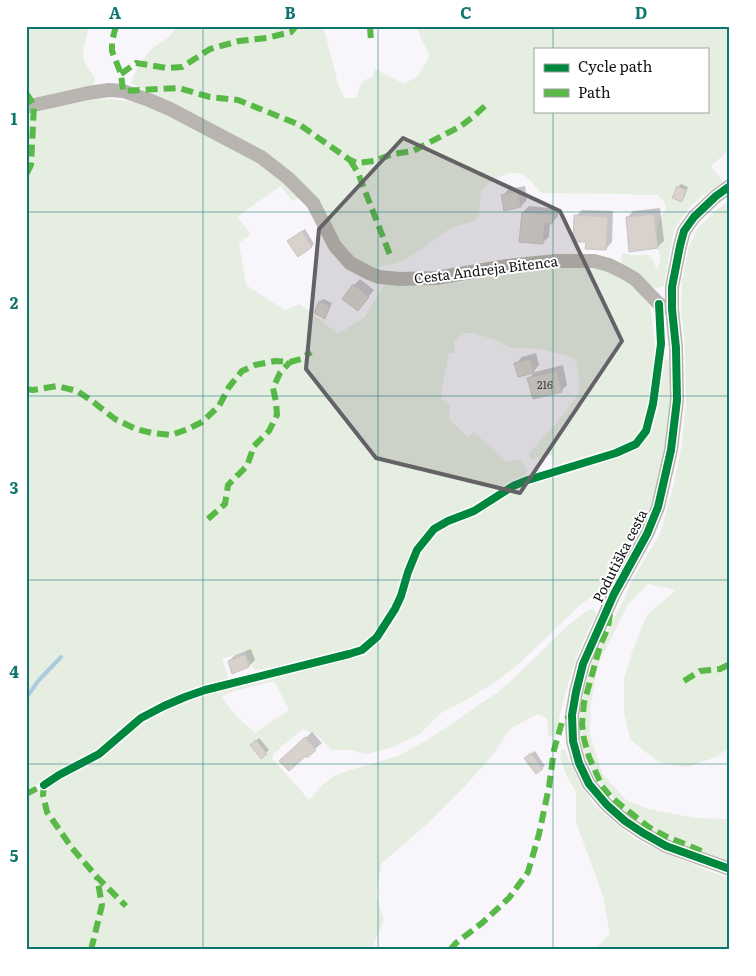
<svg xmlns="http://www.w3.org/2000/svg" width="756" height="976" viewBox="0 0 756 976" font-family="Literata,serif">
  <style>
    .green { fill: #e6eee2; fill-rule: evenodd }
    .shadow { fill: #0003 }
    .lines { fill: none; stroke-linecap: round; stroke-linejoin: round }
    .stream { stroke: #accbdf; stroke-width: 4 }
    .building { fill: #d8d1cc; stroke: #c7c5c5 }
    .minor { stroke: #b8b5b0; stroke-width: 10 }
    .tertiary { stroke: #b8b5b0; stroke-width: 14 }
    .quiet { stroke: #58b947; stroke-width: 6; stroke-dasharray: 12 6; stroke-linecap: butt }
    .cycleway-casing { stroke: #fff; stroke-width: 11 }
    .cycleway { stroke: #00873e; stroke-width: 8 }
    .marked { fill: #646266; fill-opacity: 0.2; stroke: #646266; stroke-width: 4; stroke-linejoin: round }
    .grid { fill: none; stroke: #0f766e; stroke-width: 1; stroke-opacity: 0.55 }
    .labels { text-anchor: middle; stroke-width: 4; stroke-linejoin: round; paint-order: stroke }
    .number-label { font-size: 11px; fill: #454244 }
    .street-label { font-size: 14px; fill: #141316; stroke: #fff }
    .neatline { fill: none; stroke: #0f766e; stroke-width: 2 }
    .grid-label { font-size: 16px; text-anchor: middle; font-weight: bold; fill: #0f766e }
  </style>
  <rect width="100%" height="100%" fill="#f8f6fa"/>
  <g class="green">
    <path d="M33 26H88C88 32 87 37 85 43 80 59 85 64 95 77L94 84 26 101V32Z"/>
    <path d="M173 26H323L339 87 345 98H357C359 87 360 80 372 77L375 69 404 84 418 76 430 55 422 41 417 26H730V149L711 166 723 182 702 196 689 208 674 230 664 286 657 288 649 285 635 272 621 262 622 253 633 255H649L654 261 656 269C664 259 658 255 657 245 656 233 657 218 666 210L664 201 657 195C648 194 640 196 631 194L541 193C529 178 520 166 500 177 495 180 487 184 484 188 478 195 481 207 479 214 478 217 476 219 474 221L456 226 449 229 419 251 398 263 373 268 353 257 335 233 317 201 292 172 269 156 161 98 131 83C135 71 145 54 155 46 164 40 168 40 174 30ZM535 49H707V111H535Z"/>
    <polygon points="112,99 139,103 178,120 243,154 280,177 298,198 292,201 281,186 237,217 251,234 239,243 246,285 285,310 300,304 338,334 365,317 384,285 422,286 460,282 520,271 558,266 590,267 606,271 623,278 637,289 650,304 656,351 652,391 643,429 631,442 611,451 563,466 553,466 551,455 530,460 529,454 539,442 557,423 579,393 579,378 576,361 568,356 541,349 510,348 496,340 472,333 463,333 454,342 455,353 449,353 441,393 442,399 450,406 449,419 468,437 474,432 486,443 504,461 521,460 527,470 526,477 476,507 429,529 396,603 377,633 360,648 282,667 255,670 252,667 245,651 222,659 229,680 190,691 98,751 26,790 26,115 88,100"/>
    <polygon points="730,200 730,751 728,748 716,757 688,767 661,763 644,751 630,739 624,712 624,679 632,652 647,615 676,590 648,584 629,603 599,662 591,702 590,734 602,773 626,800 648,809 696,818 730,819 730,863 668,842 626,814 593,773 582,746 579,729 580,712 585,687 593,659 603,638 625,598 631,582 660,534 674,484 682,444 686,403 685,345 681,312 682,281 689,246 698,228 715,211"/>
    <path d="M670 359V401L666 439 661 470 648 514 620 570 613 579 578 607 521 662 500 679 468 699 441 713 420 734 391 748 366 754 350 750H332L318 736 303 729 274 753 272 758 309 800 322 785 334 776 350 770 398 756 427 740 453 723 480 704 497 693 513 679 566 627 585 612 592 609 596 611V615C575 653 564 695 555 737L548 736 547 718 537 714 510 729 491 757 465 786 428 823 382 863 376 894 384 920 371 950H26V797L46 789 145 719 192 697 345 657 380 638 419 552 434 533 512 492 552 476 570 472 614 458 637 448 663 360ZM274 681 289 710 255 733C243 722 229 711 222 696L234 691Z"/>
    <polygon points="565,749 569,760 580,783 594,805 621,828 634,838 657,850 730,879 730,950 594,950 610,934 603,896 576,822 576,792 567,777 560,757 561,750"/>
  </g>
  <g class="shadow">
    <polygon points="681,184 688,187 684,198 681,200 678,187"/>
    <polygon points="525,186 527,200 521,206 503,195 509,189"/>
    <polygon points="529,206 559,209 558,216 552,223 550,222 549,237 542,243 523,212"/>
    <polygon points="660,208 664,241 657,247 627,218 633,211"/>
    <polygon points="582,210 613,211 612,242 606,249 587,241 576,216"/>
    <polygon points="305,229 314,244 312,246 292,238"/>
    <polygon points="360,279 374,290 364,303 354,285"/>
    <polygon points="323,299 332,303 327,314 324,317 320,301"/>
    <polygon points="536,353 539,365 533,372 516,364 522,357"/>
    <polygon points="563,365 567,385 561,391 529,378 535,372"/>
    <polygon points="251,649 255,660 249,666 229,661 235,655"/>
    <polygon points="312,732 322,743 315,749 306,755 281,761"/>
    <polygon points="259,738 269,750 261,757 254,743"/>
    <polygon points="535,751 545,766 542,768 529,755"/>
  </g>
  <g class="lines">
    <polyline class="stream" points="26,698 39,680 61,657"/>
  </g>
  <g class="building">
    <polygon points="677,186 686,190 682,202 672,198"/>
    <polygon points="518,192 521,207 504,211 501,195"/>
    <polygon points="522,212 553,215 552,224 545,223 543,244 519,242"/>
    <polygon points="654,214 658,248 629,252 626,217"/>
    <polygon points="574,215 608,217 606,250 585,249 586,242 573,242"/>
    <polygon points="302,231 312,247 298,257 287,241"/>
    <polygon points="353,284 369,297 358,311 342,299"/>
    <polygon points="319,301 330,306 325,319 314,313"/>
    <polygon points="530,359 534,373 518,377 514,363"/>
    <polygon points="557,371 562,392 533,399 527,378"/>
    <polygon points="245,655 249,667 232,674 228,661"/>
    <polygon points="305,737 316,750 307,758 306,756 289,771 279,761"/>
    <polygon points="256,740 267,754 261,759 250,745"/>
    <polygon points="531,753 543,769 536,774 524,758"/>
  </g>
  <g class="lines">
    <polyline class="minor" points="44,785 59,775 99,754 141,718 164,706 185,697 205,690 349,654 362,650 377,637 395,609 401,596 408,572 417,550 434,529 448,521 474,511 513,486 528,480 616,453 636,444 646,431 653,404 661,344 659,304"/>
    <g class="tertiary">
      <polyline points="26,107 88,93 109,90 123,91 149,100 170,109 261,157 288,178 313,203 335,246 350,263 369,273 379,277 400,279 436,278 507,266 556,261 594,261 609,265 623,272 635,279 659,304 672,309"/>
      <polyline points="730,186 716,196 694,217 684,231 680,246 672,287 672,309 676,348 677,400 671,450 658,507 647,534 614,594 583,664 576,692 572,715 573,741 579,763 589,784 607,805 625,821 643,833 666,846 730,869"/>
    </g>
    <g class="quiet">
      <polyline points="116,26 112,41 112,51 121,74 123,91 178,88 210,97 238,100 300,125 350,160 357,163 374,161 393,154 413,151 461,126 474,116 486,105"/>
      <polyline points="370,26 371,42"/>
      <polyline points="121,74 136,63 167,68 182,67 210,49 239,41 267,38 291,32 296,26"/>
      <polyline points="26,93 34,105 31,165 26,175"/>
      <polyline points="350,160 358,173 390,255"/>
      <polyline points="26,389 33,390 57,386 77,391 92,401 115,419 136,429 152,433 171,435 188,429 202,422 219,406 229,387 242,371 255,365 275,361 290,362 301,359 311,352"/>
      <polyline points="208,519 225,504 228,485 247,466 254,446 269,431 277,415 276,402 273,388 280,373 290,362"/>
      <polyline points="610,614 608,627 600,646 584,703 582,724 584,739 589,757 602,786 610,796 623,807 650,828 665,836 704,852"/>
      <polyline points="684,681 700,671 720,669 730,664"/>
      <polyline points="44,785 43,795 47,812 72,848 97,877 126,906"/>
      <polyline points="26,794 44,785"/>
      <polyline points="91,950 102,905 97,877"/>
      <polyline points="450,950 456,943 482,923 509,898 528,872 539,834 549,787 554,750 562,722 572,715"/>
    </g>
    <g class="cycleway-casing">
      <g id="cycleway">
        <polyline points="730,186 716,196 694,217 684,231 680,246 672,287 672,309 676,348 677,400 671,450 658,507 647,534 614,594 583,664 576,692 572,715 573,741 579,763 589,784 607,805 625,821 643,833 666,846 730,869"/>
        <polyline points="44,785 59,775 99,754 141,718 164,706 185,697 205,690 349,654 362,650 377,637 395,609 401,596 408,572 417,550 434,529 448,521 474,511 513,486 528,480 616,453 636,444 646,431 653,404 661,344 659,304"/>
      </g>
    </g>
    <use href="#cycleway" class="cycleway"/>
  </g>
  <path class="marked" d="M403 138 560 211 622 341 520 493 376 458 306 369 319 229Z"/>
  <path class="grid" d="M203 26V950M378 26V950M553 26V49M553 111V950M26 212H730M26 396H730M26 580H730M26 764H730"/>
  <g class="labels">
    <g class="number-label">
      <text x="545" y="389">216</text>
    </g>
    <g class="street-label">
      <text transform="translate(486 270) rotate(-7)" y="5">Cesta Andreja Bitenca</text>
      <text transform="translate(620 556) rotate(-63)" y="5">Podutiška cesta</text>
    </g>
  </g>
  <rect width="756" height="976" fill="none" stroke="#ffffff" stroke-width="55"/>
  <rect x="534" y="48" width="175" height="65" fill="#ffffff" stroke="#a1a1a2"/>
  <rect x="544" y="64" width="25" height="8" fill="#00873e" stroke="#a1a1a2"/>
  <text x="578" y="72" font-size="15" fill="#141316">Cycle path</text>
  <rect x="544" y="89" width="25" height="8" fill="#58b947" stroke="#a1a1a2"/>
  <text x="578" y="98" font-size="15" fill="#141316">Path</text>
  <rect x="28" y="28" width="700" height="920" class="neatline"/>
  <g class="grid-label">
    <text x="115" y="19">A</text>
    <text x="290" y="19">B</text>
    <text x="466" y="19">C</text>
    <text x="641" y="19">D</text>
    <text x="14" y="125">1</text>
    <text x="14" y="309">2</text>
    <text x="14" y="494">3</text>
    <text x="14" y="678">4</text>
    <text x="14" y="862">5</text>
  </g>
</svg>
